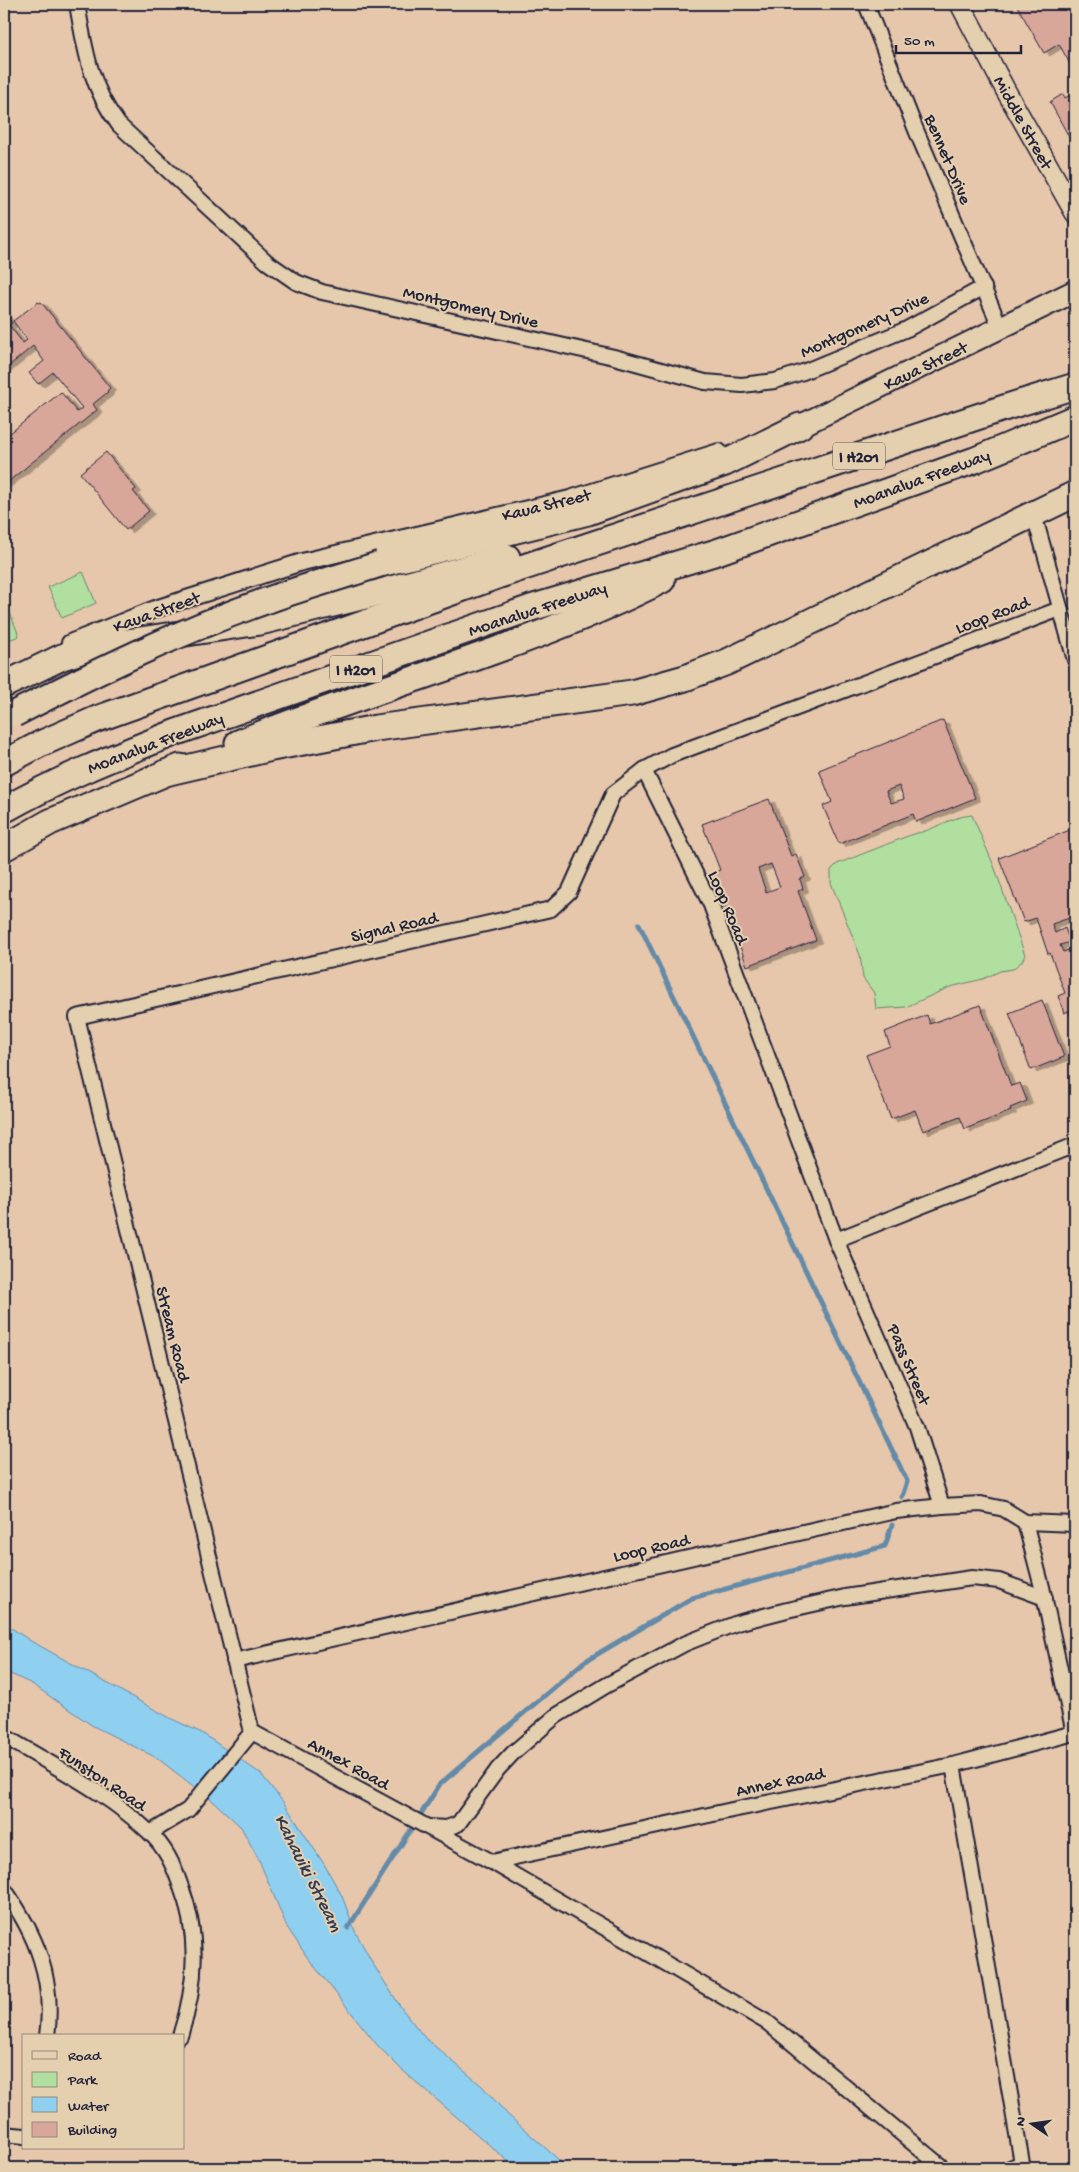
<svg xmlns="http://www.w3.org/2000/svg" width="1079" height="2172" viewBox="0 0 1079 2172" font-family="'Gochi Hand',sans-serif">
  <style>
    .green { fill: #b0df9f; stroke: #69806d }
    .water { fill: #8fcff0; stroke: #638aa8 }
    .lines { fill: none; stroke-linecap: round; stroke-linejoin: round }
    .stream { stroke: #638aa8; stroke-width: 5 }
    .building { fill: #d9a69a; stroke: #22223b; fill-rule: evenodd; filter: url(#shadow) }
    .minor-casing { stroke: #22223b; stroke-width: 18 }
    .tertiary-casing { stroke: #22223b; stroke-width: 20 }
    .secondary-casing { stroke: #22223b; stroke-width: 22 }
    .primary-casing { stroke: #22223b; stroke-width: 25 }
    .motorway-casing { stroke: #22223b; stroke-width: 29 }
    .minor { stroke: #e4cfae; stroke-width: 14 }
    .tertiary { stroke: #e4cfae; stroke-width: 16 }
    .secondary { stroke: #e4cfae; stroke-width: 19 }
    .primary { stroke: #e4cfae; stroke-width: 21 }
    .motorway { stroke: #e4cfae; stroke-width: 25 }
    .motorway-bridge-casing { stroke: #22223b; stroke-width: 29; stroke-linecap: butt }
    .motorway-bridge { stroke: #e4cfae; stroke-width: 25 }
    .labels { text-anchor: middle; stroke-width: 4; stroke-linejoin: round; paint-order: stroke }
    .shield { fill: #e4cfae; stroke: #5c565e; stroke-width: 1 }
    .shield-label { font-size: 16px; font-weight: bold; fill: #22223b }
    .street-label { font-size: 18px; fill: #22223b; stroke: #e4cfae }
    .water-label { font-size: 19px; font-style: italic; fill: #323c56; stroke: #e4cfae }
  </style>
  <defs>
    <filter id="shadow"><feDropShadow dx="5.5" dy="3" stdDeviation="0" flood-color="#0004"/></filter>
  </defs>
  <rect width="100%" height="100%" fill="#e7c7ab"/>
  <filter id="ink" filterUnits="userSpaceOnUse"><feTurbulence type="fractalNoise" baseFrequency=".02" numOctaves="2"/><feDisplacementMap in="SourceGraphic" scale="10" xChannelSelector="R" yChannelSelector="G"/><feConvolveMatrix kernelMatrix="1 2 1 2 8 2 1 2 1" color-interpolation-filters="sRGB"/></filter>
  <g filter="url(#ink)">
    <g class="green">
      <polygon points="83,572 96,603 62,618 48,587"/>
      <polygon points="8,608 19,636 4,642 4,610"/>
      <path d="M972 815 994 866 1025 955 1022 961 1013 969 1000 971 983 979 950 987 906 1007 876 1009 874 993 863 978 860 955 831 883V870L837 864 913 834C934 831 948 817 972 815Z"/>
    </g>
    <polygon class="water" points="4,1623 29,1640 170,1718 202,1733 261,1774 284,1803 324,1864 342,1896 355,1931 373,1964 402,2009 425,2038 482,2086 507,2114 568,2168 516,2168 402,2070 378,2046 307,1957 287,1927 259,1860 241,1827 214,1802 157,1758 93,1726 32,1684 4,1671"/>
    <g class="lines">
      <g class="stream">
        <polyline points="639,924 907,1481 902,1497"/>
        <polyline points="348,1928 440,1784 584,1662 692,1598 885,1546 892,1525"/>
      </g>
    </g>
    <g class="building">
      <polygon points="1016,4 1075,4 1075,73 1059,44 1044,53"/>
      <polygon points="1075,92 1075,148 1050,102 1063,94 1065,98"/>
      <polygon points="38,302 39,303 41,302 110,388 107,391 108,392 93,404 97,410 4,485 4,438 61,392 77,412 82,408 53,372 38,384 29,373 44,361 33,346 4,370 4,325 7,327 9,325 23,343 27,340 13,321"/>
      <polygon points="4,313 12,323 7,327 4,323"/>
      <polygon points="106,452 136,489 133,491 149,511 126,530 80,473"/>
      <path d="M943 720 975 798 916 822 913 814 839 844 823 806 832 802 819 770ZM899 786 904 799 891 803 886 791Z"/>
      <path d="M769 799 791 856 796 854 805 877 800 879 803 889 798 891 816 940 747 966 726 907 721 909 713 887 718 885 713 873 720 870 702 824ZM771 864 780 887 766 892 758 869Z"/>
      <polygon points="1075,828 1075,916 1052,924 1055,933 1065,928 1070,942 1060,945 1063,952 1075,948 1075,1021 1071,1010 1064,1013 1058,996 1065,993 1050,953 1048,954 1036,918 1024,922 999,858"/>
      <polygon points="1042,1000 1064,1057 1031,1070 1009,1013"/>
      <polygon points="980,1005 1011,1086 1020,1083 1027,1101 1010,1108 1011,1111 965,1129 960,1117 923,1131 915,1110 891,1119 866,1055 890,1046 885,1032 927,1015 930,1024"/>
    </g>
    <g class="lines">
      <g class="minor-casing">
        <g id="minor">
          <path d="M77 4C85 49 90 87 119 125L267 262 296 282 322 292 614 357 705 382 742 385 775 381 803 372 907 329 984 287"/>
          <polyline points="866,4 916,130 1001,329"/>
          <polyline points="1034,515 1075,660"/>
          <polyline points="644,770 711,905 836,1240 1075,1145"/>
          <polyline points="836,1240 917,1427 942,1506"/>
          <polyline points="234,1661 896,1511 942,1506 981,1504 1004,1509 1025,1522 1075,1524"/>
          <path d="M4 1736C53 1766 108 1793 149 1832 165 1847 173 1864 180 1884 200 1935 197 1985 180 2036"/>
          <polyline points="953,1765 1022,2163 1010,2168"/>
          <polyline points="429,1827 446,1828 458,1824 498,1769 513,1753 556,1716 607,1685 684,1644 737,1623 787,1610 845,1597 972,1578 999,1581 1045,1598"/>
          <polyline points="150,1833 188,1810 252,1732"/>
          <polyline points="492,1862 732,1810 953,1765 1074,1733 1042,1587 1025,1522"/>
          <path d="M4 1889C36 1934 55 1979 47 2036"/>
          <polyline points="4,2134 24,2136"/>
          <polyline points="943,2168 768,2023 492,1862 252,1732 77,1017 551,909 569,892 613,794 644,770 672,755 1060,609"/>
        </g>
      </g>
      <g class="tertiary-casing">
        <polyline id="tertiary" points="70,643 155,609 302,562 570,499 719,452"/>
      </g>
      <g class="secondary-casing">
        <polyline id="secondary" points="960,4 1006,91 1075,213"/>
      </g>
      <g class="primary-casing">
        <polyline id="primary" points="800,426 1075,291"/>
      </g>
      <g class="motorway-casing">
        <g id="motorway">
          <polyline points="380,564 588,512 725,463 800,426"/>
          <polyline points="4,685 62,657 93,647 260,622 373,594 507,557"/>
          <path d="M238 743C378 686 527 649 662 580"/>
          <polyline points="4,763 40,744 97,719 497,576 1010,406 1075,386"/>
          <polyline points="165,773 272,748 376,728 632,693 685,678 727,662 1075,494"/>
          <path d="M4 810C58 779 116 756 174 733L531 608 717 552 975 460 1075 418"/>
          <polyline points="4,848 50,822 180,767"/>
        </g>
      </g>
      <use href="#minor" class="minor"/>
      <use href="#tertiary" class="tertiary"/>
      <use href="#secondary" class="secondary"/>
      <use href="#primary" class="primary"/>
      <use href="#motorway" class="motorway"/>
      <g class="motorway-bridge-casing">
        <path id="motorway-bridge" d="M14 714C98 671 182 630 271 599 307 586 344 576 380 564"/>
      </g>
      <use href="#motorway-bridge" class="motorway-bridge"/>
    </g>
  </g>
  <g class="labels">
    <g class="shield">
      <rect x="833" y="442.5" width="52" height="27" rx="4"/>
      <rect x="330" y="655.5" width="52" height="27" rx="4"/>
    </g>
    <g class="shield-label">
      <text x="859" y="462">I H201</text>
      <text x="356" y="675">I H201</text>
    </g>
    <g class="street-label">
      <text transform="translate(1024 122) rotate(61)" y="6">Middle Street</text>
      <text transform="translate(949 159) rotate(67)" y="6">Bennet Drive</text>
      <text transform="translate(471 306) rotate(13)" y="6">Montgomery Drive</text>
      <text transform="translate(864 324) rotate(-24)" y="6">Montgomery Drive</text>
      <text transform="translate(925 365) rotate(-26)" y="6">Kaua Street</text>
      <text transform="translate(921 478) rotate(-20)" y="6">Moanalua Freeway</text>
      <text transform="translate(546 504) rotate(-14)" y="6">Kaua Street</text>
      <text transform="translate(537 608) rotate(-18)" y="6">Moanalua Freeway</text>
      <text transform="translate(156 611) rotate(-20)" y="6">Kaua Street</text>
      <text transform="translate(992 614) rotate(-21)" y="6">Loop Road</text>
      <text transform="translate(155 742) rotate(-21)" y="6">Moanalua Freeway</text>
      <text transform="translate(729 907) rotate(67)" y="6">Loop Road</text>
      <text transform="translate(394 926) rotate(-13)" y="6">Signal Road</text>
      <text transform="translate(174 1334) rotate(76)" y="6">Stream Road</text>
      <text transform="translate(910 1364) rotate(67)" y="6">Pass Street</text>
      <text transform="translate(651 1547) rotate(-13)" y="6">Loop Road</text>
      <text transform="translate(349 1763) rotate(29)" y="6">Annex Road</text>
      <text transform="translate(103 1778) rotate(34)" y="6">Funston Road</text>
      <text transform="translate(780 1781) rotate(-12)" y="6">Annex Road</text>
    </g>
    <g class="water-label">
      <text transform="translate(310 1872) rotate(63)" y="7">Kahauiki Stream</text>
    </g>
  </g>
  <rect width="1079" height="2172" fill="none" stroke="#e4cfae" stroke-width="20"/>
  <rect x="10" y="10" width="1059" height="2152" fill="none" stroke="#22223b" stroke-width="2" filter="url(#ink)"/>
  <rect x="22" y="2034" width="162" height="115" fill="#e4cfae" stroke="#968a80"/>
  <rect x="32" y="2051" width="25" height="8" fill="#e4cfae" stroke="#968a80"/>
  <text x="68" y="2060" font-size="15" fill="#22223b">Road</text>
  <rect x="32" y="2072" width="25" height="15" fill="#b0df9f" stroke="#968a80"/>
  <text x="68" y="2084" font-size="15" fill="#22223b">Park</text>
  <rect x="32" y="2097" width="25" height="15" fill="#8fcff0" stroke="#968a80"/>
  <text x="68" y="2110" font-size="15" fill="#22223b">Water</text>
  <rect x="32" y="2122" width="25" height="15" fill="#d9a69a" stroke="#968a80"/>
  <text x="68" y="2134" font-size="15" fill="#22223b">Building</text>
  <g transform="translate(1032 2124) rotate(283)" stroke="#e4cfae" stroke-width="4" paint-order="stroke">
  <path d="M0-4L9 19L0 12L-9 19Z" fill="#22223b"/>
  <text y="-8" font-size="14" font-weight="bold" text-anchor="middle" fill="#22223b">N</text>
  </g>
  <path d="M896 45v8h125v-8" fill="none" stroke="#22223b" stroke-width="2.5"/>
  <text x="904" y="45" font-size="15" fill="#22223b" stroke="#e4cfae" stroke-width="4" paint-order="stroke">50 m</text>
</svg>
